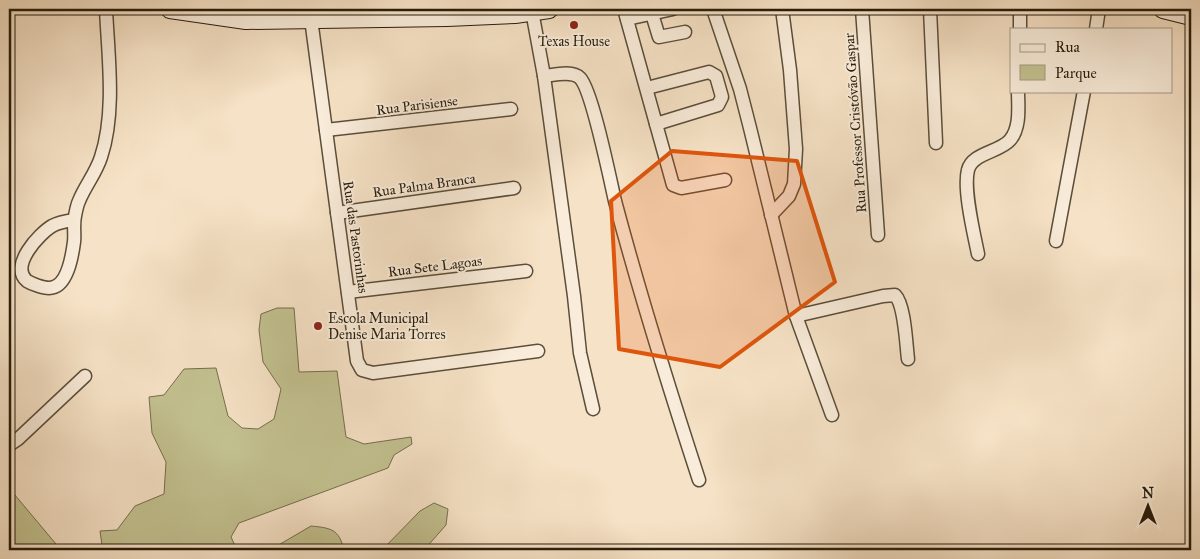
<svg xmlns="http://www.w3.org/2000/svg" width="1200" height="559" viewBox="0 0 1200 559" font-family="'IM FELL Great Primer',serif">
  <style>
    .green { fill: #c3c190; stroke: #756e4e }
    .lines { fill: none; stroke-linecap: round; stroke-linejoin: round }
    .street-casing { stroke: #5b4e3a; stroke-width: 15 }
    .secondary-casing { stroke: #271c0c; stroke-width: 20 }
    .street { stroke: #f9ecda; stroke-width: 12 }
    .secondary { stroke: #f9ecda; stroke-width: 18 }
    .marked { fill: #de560c; fill-opacity: 0.2; stroke: #de560c; stroke-width: 4; stroke-linejoin: round }
    .poi-dot { fill: #8f2418; stroke: #f9ecda; stroke-width: 2 }
    .labels { text-anchor: middle; stroke-width: 4; stroke-linejoin: round; paint-order: stroke }
    .poi-label { font-size: 14px; fill: #271c0c; stroke: #f9ecda }
    .street-label { font-size: 14px; fill: #271c0c; stroke: #f9ecda }
  </style>
  <rect width="100%" height="100%" fill="#f6e2c6"/>
  <filter id="stains"><feTurbulence type="fractalNoise" baseFrequency=".004" numOctaves="4"/><feColorMatrix values="0 0 0 0 .2 0 0 0 0 .09 0 0 0 0 .02 0 0 0 .5 -.17"/></filter>
  <radialGradient id="worn" r=".72"><stop offset=".6" stop-color="#630" stop-opacity="0"/><stop offset="1" stop-color="#630" stop-opacity=".3"/></radialGradient>
  <g class="green">
    <polygon points="277,308 294,308 299,372 337,371 346,437 364,444 411,437 412,444 394,455 388,468 239,523 231,537 237,550 99,550 102,545 100,531 117,530 135,506 164,494 166,462 152,433 149,397 164,395 184,369 216,368 228,416 242,428 258,429 274,419 281,389 263,362 259,330 261,314"/>
    <polygon points="9,488 61,550 9,550"/>
    <polygon points="434,503 448,509 446,525 424,550 382,550 420,511"/>
    <path d="M311 526C331 528 339 529 344 550H270Z"/>
  </g>
  <g class="lines">
    <g class="street-casing">
      <g id="street">
        <polyline points="624,9 673,185 681,188 725,180"/>
        <polyline points="713,9 740,89 750,128 796,316 832,415"/>
        <polyline points="862,9 878,235"/>
        <polyline points="930,9 936,143"/>
        <polyline points="532,11 544,76 574,296 580,353 593,409"/>
        <polyline points="652,14 659,37 685,32"/>
        <polyline points="311,19 357,361 362,370 373,373 538,351"/>
        <polyline points="627,19 673,9"/>
        <polyline points="1020,29 1020,9"/>
        <polyline points="1096,29 1099,9"/>
        <path d="M544 76C554 75 572 70 580 78 592 90 610 179 615 201 640 295 669 388 699 480"/>
        <polyline points="647,88 709,72 716,76 722,97 718,105 656,124"/>
        <polyline points="326,130 511,109"/>
        <polyline points="337,213 514,188"/>
        <polyline points="771,215 789,196 794,184 796,149 790,70 782,9"/>
        <path d="M74 220C67 221 59 222 52 226 39 234 9 266 27 281 32 284 43 288 49 288 67 288 72 257 74 242 75 234 73 225 75 216 76 211 77 205 79 201 85 186 96 173 101 157 116 112 108 55 106 9"/>
        <polyline points="1056,241 1084,91"/>
        <path d="M978 254C974 234 963 189 968 170 972 153 1000 152 1010 140 1021 127 1018 106 1018 91"/>
        <polyline points="348,292 526,271"/>
        <path d="M796 316 883 296 895 295C905 305 906 344 908 359"/>
        <polyline points="9,445 18,439 85,376"/>
      </g>
    </g>
    <g class="secondary-casing">
      <g id="secondary">
        <polyline points="170,9 246,20 447,17 515,14 549,9"/>
        <polyline points="1163,9 1191,16"/>
      </g>
    </g>
    <use href="#street" class="street"/>
    <use href="#secondary" class="secondary"/>
  </g>
  <path class="marked" d="M672 151 797 161 835 282 720 367 619 349 611 201Z"/>
  <g class="poi-dot">
    <circle cx="574" cy="25" r="5"/>
    <circle cx="318" cy="326" r="5"/>
  </g>
  <g class="labels">
    <g class="poi-label">
      <text x="574" y="46">Texas House</text>
      <text x="328" y="323" text-anchor="start">Escola Municipal<tspan x="328" dy="16">Denise Maria Torres</tspan></text>
    </g>
    <g class="street-label">
      <text transform="translate(417 105) rotate(-7)" y="5">Rua Parisiense</text>
      <text transform="translate(855 123) rotate(-94)" y="5">Rua Professor Cristóvão Gaspar</text>
      <text transform="translate(424 185) rotate(-8)" y="5">Rua Palma Branca</text>
      <text transform="translate(356 237) rotate(82)" y="5">Rua das Pastorinhas</text>
      <text transform="translate(435 266) rotate(-7)" y="5">Rua Sete Lagoas</text>
    </g>
  </g>
  <rect width="1200" height="559" fill="none" stroke="#f6e2c6" stroke-width="30"/>
  <rect x="10" y="10" width="1180" height="539" fill="none" stroke="#271c0c" stroke-width="2.5"/>
  <rect x="15" y="15" width="1170" height="529" fill="none" stroke="#271c0c"/>
  <rect x="1010" y="28" width="162" height="65" fill="#f9ecda" stroke="#a59988"/>
  <rect x="1020" y="44" width="25" height="8" fill="#f9ecda" stroke="#a59988"/>
  <text x="1055" y="52" font-size="15" fill="#271c0c">Rua</text>
  <rect x="1020" y="65" width="25" height="15" fill="#c3c190" stroke="#a59988"/>
  <text x="1055" y="78" font-size="15" fill="#271c0c">Parque</text>
  <g transform="translate(1148 506)" stroke="#f9ecda" stroke-width="4" paint-order="stroke">
  <path d="M0-4L9 19L0 12L-9 19Z" fill="#271c0c"/>
  <text y="-8" font-size="14" font-weight="bold" text-anchor="middle" fill="#271c0c">N</text>
  </g>
  <rect width="100%" height="100%" filter="url(#stains)"/>
  <rect width="100%" height="100%" fill="url(#worn)"/>
</svg>
